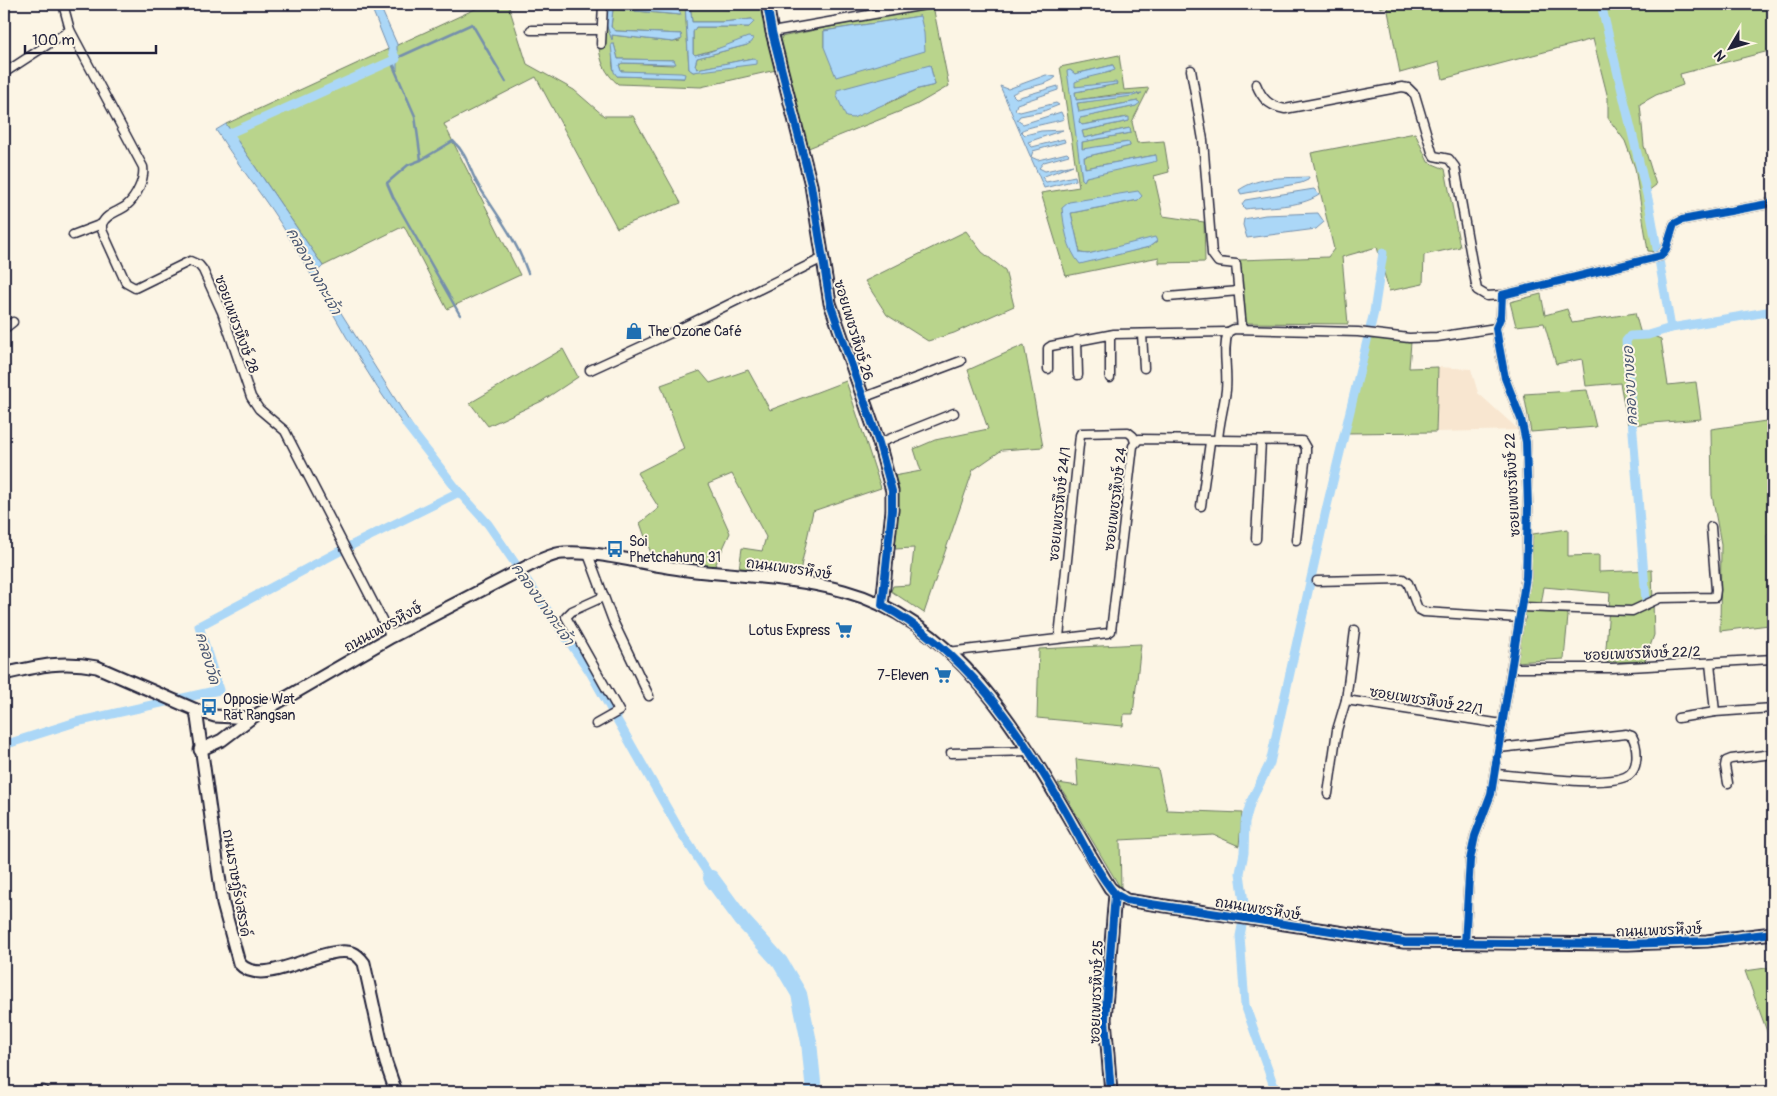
<svg xmlns="http://www.w3.org/2000/svg" width="1777" height="1096" viewBox="0 0 1777 1096" font-family="Pangolin,'Playpen Sans Thai',sans-serif">
  <style>
    .built { fill: #f8e6d0 }
    .green { fill: #b9d48c; stroke: #6e7b64; fill-rule: evenodd }
    .water { fill: #abd7f7; stroke: #748fac }
    .lines { fill: none; stroke-linecap: round; stroke-linejoin: round }
    .stream { stroke: #748fac; stroke-width: 2.5 }
    .canal { stroke: #abd7f7; stroke-width: 9 }
    .river { stroke: #abd7f7; stroke-width: 16 }
    .street-casing { stroke: #22223b; stroke-width: 11 }
    .secondary-casing { stroke: #22223b; stroke-width: 15 }
    .street { stroke: #fcf5e5; stroke-width: 8 }
    .secondary { stroke: #fcf5e5; stroke-width: 11 }
    .cycleway-casing { stroke: #fcf5e5; stroke-width: 11 }
    .cycleway { stroke: #0057b8; stroke-width: 8 }
    .labels { text-anchor: middle; stroke-width: 4; stroke-linejoin: round; paint-order: stroke }
    .street-label { font-size: 14px; fill: #22223b; stroke: #fcf5e5 }
    .poi-label { font-size: 14px; fill: #22223b; stroke: #fcf5e5; text-anchor: start }
    .water-label { font-size: 15px; font-style: italic; fill: #4b5873; stroke: #fcf5e5 }
  </style>
  <rect width="100%" height="100%" fill="#fcf5e5"/>
  <filter id="ink" filterUnits="userSpaceOnUse"><feTurbulence type="fractalNoise" baseFrequency=".02" numOctaves="2"/><feDisplacementMap in="SourceGraphic" scale="10" xChannelSelector="R" yChannelSelector="G"/><feConvolveMatrix kernelMatrix="1 2 1 2 8 2 1 2 1" color-interpolation-filters="sRGB"/></filter>
  <g filter="url(#ink)">
    <polygon class="built" points="1438,367 1471,369 1478,393 1519,430 1436,432"/>
    <g class="green">
      <polygon points="486,4 508,4 527,64 574,90 604,116 633,116 681,203 617,228 536,77 444,124 520,275 447,309 404,226 323,266 226,124"/>
      <path d="M600 4H607L606 24 612 39V35L673 42 680 41 681 34 616 31 611 28 613 9 680 15 679 10 616 4H685L689 69 693 72 753 58 698 69 695 65 697 58 747 45 724 47 695 55 693 54V32L696 27H749L752 19 723 22H692L690 4H695L694 8 747 9 752 4H766L776 70 701 87 618 84C592 63 599 33 600 4ZM614 44 618 59 674 60V65L622 63 619 65 621 71 684 78 617 76C610 67 613 55 614 44Z"/>
      <polygon points="1379,4 1771,4 1773,50 1680,74 1683,85 1656,95 1640,104 1644,146 1656,185 1648,191 1659,252 1648,251 1635,168 1625,141 1608,118 1608,98 1593,39 1443,79 1439,62 1400,73 1387,6 1380,8"/>
      <path d="M933 6 949 86 916 105 806 149 776 38ZM920 16 824 47V31ZM930 65 935 85 918 89 885 105Z"/>
      <path d="M1119 55 1124 90 1149 88 1132 122 1137 143 1164 141 1169 172 1154 176 1163 216 1204 222 1205 262 1159 263V257L1066 276 1041 193 1079 187 1060 67ZM1113 65 1111 72 1087 76 1074 82 1075 87 1117 84 1075 92 1076 100 1120 94H1140L1077 103 1079 112 1138 101 1139 103 1136 106 1079 118V122L1082 125 1128 117 1129 121 1082 131 1084 138 1130 128 1131 133 1082 142V150L1129 142 1130 146 1084 157 1085 168 1156 155 1086 177 1084 181 1082 179 1070 70 1075 74ZM1142 196 1138 200 1071 213 1080 253 1088 254 1157 241 1149 247 1080 263 1062 208Z"/>
      <polygon points="1415,133 1428,162 1445,169 1460,247 1424,255 1423,284 1389,291 1377,247 1342,257 1348,324 1246,323 1239,260 1328,257 1334,249 1311,153"/>
      <polygon points="966,231 982,252 1005,270 1014,306 954,333 928,341 887,315 865,281"/>
      <polygon points="1541,294 1545,315 1567,309 1572,323 1635,313 1640,331 1661,339 1668,385 1696,382 1701,419 1628,425 1620,383 1586,386 1582,359 1556,364 1544,323 1516,326 1510,302"/>
      <polygon points="1366,337 1411,342 1409,368 1438,367 1436,432 1345,433 1342,430"/>
      <polygon points="1024,345 1043,447 1002,450 973,470 924,613 891,591 893,586 910,585 914,548 895,549 894,476 921,471 914,449 935,440 988,429 968,370"/>
      <polygon points="563,349 578,377 542,401 488,426 470,403"/>
      <polygon points="748,370 770,410 846,381 881,488 813,511 800,571 739,569 742,548 762,551 766,537 732,474 708,484 730,533 715,566 653,559 640,523 659,508 637,473 684,449 661,385 700,371 710,383"/>
      <polygon points="1587,390 1596,427 1531,432 1524,394"/>
      <polygon points="1773,420 1773,533 1767,534 1769,625 1720,631 1721,544 1712,495 1711,429"/>
      <polygon points="1568,529 1568,556 1599,555 1599,572 1652,570 1654,635 1645,661 1605,662 1610,593 1544,587 1541,605 1566,606 1568,616 1564,659 1515,662 1526,605 1533,534"/>
      <polygon points="1141,644 1133,714 1124,714 1123,726 1037,718 1039,649"/>
      <polygon points="1076,759 1158,769 1167,810 1242,813 1239,846 1214,835 1120,840 1121,889 1058,783 1078,786"/>
      <polygon points="1773,967 1773,1048 1745,971"/>
    </g>
    <g class="water">
      <polygon points="370,4 379,4 397,44 397,71"/>
      <polygon points="607,4 679,10 681,15 613,9 611,27 616,31 681,34 682,39 673,42 612,35 612,40 606,24"/>
      <polygon points="685,4 690,4 692,22 723,22 752,19 754,22 749,27 696,27 693,32 693,53 695,55 709,52 748,37 753,38 752,42 747,45 697,58 695,65 697,69 753,58 757,60 757,64 693,72 689,69"/>
      <polygon points="695,4 752,4 747,9 694,8"/>
      <polygon points="920,16 924,33 925,51 836,77 824,47 824,31"/>
      <polygon points="611,44 614,44 618,59 674,60 676,64 622,63 619,65 621,71 681,73 685,74 684,78 617,76 614,72"/>
      <polygon points="930,65 935,85 918,89 853,118 846,117 837,96 837,90"/>
      <path d="M1113 65 1115 70C1102 75 1088 76 1075 82V87L1116 82 1117 84 1075 92 1076 100 1142 93 1133 96 1077 103 1079 112 1138 101 1140 103 1136 106 1080 118 1079 122 1082 125 1129 117V121L1082 131 1084 138 1130 128 1131 133 1082 142V149L1129 142 1130 146 1084 157 1085 168 1156 155 1157 161 1086 177 1084 181 1082 179 1067 71 1070 70 1075 74Z"/>
      <path d="M1046 75 1056 77C1048 86 1024 86 1012 94L1016 98 1058 86V90L1017 104 1015 110 1020 112 1056 103 1059 105 1041 112 1020 116 1017 120 1023 124 1061 112 1064 119C1056 122 1025 127 1021 131L1025 135 1041 131 1063 130 1028 142 1032 147 1064 139 1065 142 1033 151 1031 157 1038 160 1067 153 1069 155 1044 162 1039 168 1045 171 1073 165 1042 177 1046 182 1075 176 1076 180 1044 188 1000 86 1008 89Z"/>
      <path d="M226 124 323 266 316 273 416 432 411 435C363 374 329 303 289 237 267 200 239 167 216 130Z"/>
      <path d="M1309 177 1308 180 1301 183 1241 194 1239 190C1259 176 1286 178 1309 177Z"/>
      <path d="M1314 189 1319 195C1299 208 1268 206 1245 209L1242 204 1245 200Z"/>
      <path d="M1138 191 1142 196 1138 200 1071 213 1080 253 1088 254 1155 237 1157 241 1149 247 1080 264C1067 249 1064 227 1062 208L1069 202Z"/>
      <polygon points="1318,213 1324,222 1316,229 1247,238 1243,225 1244,219 1265,215"/>
    </g>
    <g class="lines">
      <g class="stream">
        <polyline points="397,58 472,24 506,82"/>
        <polyline points="391,61 415,116 421,160 408,165 387,183 393,197 460,315"/>
        <path d="M421 160 453 141C469 156 469 171 480 188 499 218 516 239 528 273"/>
      </g>
      <g class="canal">
        <polyline points="1601,4 1649,203 1671,328"/>
        <polyline points="233,140 228,134 396,59 393,53"/>
        <polyline points="406,424 459,492 488,524 590,672 680,831 711,878"/>
        <polyline points="348,547 459,492"/>
        <polyline points="1646,601 1626,341 1630,336 1648,335 1671,328 1773,311"/>
        <polyline points="4,745 76,722 219,690 199,626 340,551"/>
        <polyline points="1276,1092 1245,1005 1240,936 1245,910 1240,873 1244,853 1245,822 1251,801 1270,763 1327,506 1374,312 1383,253"/>
      </g>
      <polyline class="river" points="711,878 742,920 780,962 799,994 809,1042 814,1092"/>
      <g class="street-casing">
        <g id="street">
          <path d="M63 4 70 30 143 167C145 179 136 198 126 206 118 212 106 214 102 224V230L126 283 135 288 190 261 199 265 203 270 222 312 251 397 259 409 285 431 391 637"/>
          <polyline points="531,30 601,30"/>
          <polyline points="772,32 931,4"/>
          <polyline points="601,44 603,4"/>
          <polyline points="1191,70 1203,140 1212,254 1218,262 1236,264 1242,329"/>
          <polyline points="4,73 70,30"/>
          <path d="M1256 84C1262 99 1269 106 1285 109L1402 87 1408 88 1415 95 1432 152 1434 156 1449 159 1455 167 1477 290 1487 296 1502 295"/>
          <polyline points="73,235 102,224"/>
          <polyline points="1168,297 1239,291"/>
          <polyline points="4,329 13,322"/>
          <polyline points="1142,334 1144,368"/>
          <polyline points="1110,335 1110,378"/>
          <polyline points="1077,340 1078,375"/>
          <polyline points="1048,369 1048,348 1051,346 1114,334 1228,332"/>
          <polyline points="590,370 673,332 821,259"/>
          <polyline points="862,398 961,361"/>
          <path d="M1218 440C1219 423 1224 407 1226 390 1228 370 1222 350 1228 332L1234 329 1358 332 1409 338 1437 337 1496 328"/>
          <polyline points="879,443 954,413"/>
          <polyline points="1201,506 1210,442"/>
          <polyline points="1256,539 1261,441"/>
          <polyline points="588,554 613,621 649,696"/>
          <polyline points="1317,581 1403,579 1408,583 1418,609 1424,612 1520,618"/>
          <polyline points="1522,607 1632,611 1660,598 1715,597 1716,590 1711,527"/>
          <polyline points="1059,637 1080,435 1081,433 1128,432 1133,436 1135,442"/>
          <polyline points="948,652 1108,633 1111,631 1133,446 1139,439 1302,441 1306,448 1306,453 1296,540"/>
          <polyline points="1710,663 1715,712 1773,708"/>
          <polyline points="1511,668 1612,668 1773,659"/>
          <polyline points="1346,700 1502,724"/>
          <polyline points="1678,718 1715,712"/>
          <polyline points="596,724 619,711 566,617 572,611 603,597"/>
          <polyline points="951,753 1030,751"/>
          <path d="M1495 774C1525 776 1600 787 1625 777 1640 771 1638 747 1632 736L1626 734 1499 748"/>
          <polyline points="1728,783 1725,766 1726,761 1731,759 1773,754"/>
          <polyline points="1328,794 1337,730 1346,700 1355,630"/>
          <polyline points="1465,943 1470,860 1475,836 1491,794 1526,577 1528,508 1526,442 1521,419 1505,378 1498,340 1496,328 1501,316 1502,295 1661,256 1666,249 1674,224 1682,220 1773,203"/>
          <polyline points="32,1092 43,1090 46,1092"/>
        </g>
      </g>
      <g class="secondary-casing">
        <g id="secondary">
          <polyline points="767,4 772,32 811,185 830,303 879,443 892,491 892,510 882,605"/>
          <path d="M4 674C38 666 62 660 97 667L196 710 215 716 251 718 391 637 538 561C546 558 555 553 563 553 600 550 649 566 687 570 739 576 794 577 844 591 978 627 1044 781 1110 888L1126 900 1404 942 1628 944 1707 941 1773 933"/>
          <path d="M196 710 223 904 239 963C263 991 323 943 353 953 358 955 361 959 364 963L386 1063 396 1092"/>
          <polyline points="200,750 222,740 251,718"/>
          <polyline points="1111,1092 1105,1019 1115,894"/>
        </g>
      </g>
      <use href="#street" class="street"/>
      <use href="#secondary" class="secondary"/>
      <g class="cycleway-casing">
        <g id="cycleway">
          <path d="M767 4 772 32 811 185 830 303 879 443 892 491V510L882 605C964 650 1018 727 1062 806 1079 835 1094 868 1115 894L1126 900 1151 904 1404 942 1628 944 1707 941 1773 933"/>
          <polyline points="1465,943 1470,860 1475,836 1491,794 1526,577 1528,508 1526,442 1521,419 1505,378 1498,340 1496,328 1501,316 1502,295 1661,256 1666,249 1674,224 1682,220 1773,203"/>
          <polyline points="1111,1092 1105,1019 1115,894"/>
        </g>
      </g>
      <use href="#cycleway" class="cycleway"/>
    </g>
  </g>
  <defs>
    <g id="shop-bare" transform="scale(1.35)"><path d="M-5-2.5h2.3a2.7 3.5 0 0 1 5.4 0H5L5.5 6h-11ZM-1.5-2.5h3a1.5 2.3 0 0 0-3 0Z" fill="#1f6fb2" stroke="#fcf5e5" stroke-width="2.5" paint-order="stroke"/></g>
    <g id="bus-bare" transform="scale(1.35)"><path d="M-5-6H5V4H4V6H2V4H-2V6H-4V4H-5ZM-3.5-4V0h7V-4ZM-3.5 1.2v1.5H-2V1.2ZM2 1.2v1.5H3.5V1.2Z" fill="#1f6fb2" stroke="#fcf5e5" stroke-width="2.5" paint-order="stroke"/></g>
    <g id="supermarket-bare" transform="scale(1.35)"><path d="M-6-5.5h2.5l.6 2H6L4.5 2H-2.5L-4.4-4H-6ZM-1.5 3.2a1.3 1.3 0 1 0 .1 0ZM3 3.2a1.3 1.3 0 1 0 .1 0Z" fill="#1f6fb2" stroke="#fcf5e5" stroke-width="2.5" paint-order="stroke"/></g>
  </defs>
  <g fill-rule="evenodd">
    <use href="#shop-bare" x="634" y="331"/>
    <use href="#bus-bare" x="615" y="549"/>
    <use href="#supermarket-bare" x="844" y="630"/>
    <use href="#supermarket-bare" x="943" y="675"/>
    <use href="#bus-bare" x="209" y="707"/>
  </g>
  <g class="labels">
    <g class="street-label">
      <text transform="translate(237 324) rotate(70)" y="5">ซอยเพชรหึงษ์ 28</text>
      <text transform="translate(854 330) rotate(73)" y="5">ซอยเพชรหึงษ์ 26</text>
      <text transform="translate(1512 485) rotate(-93)" y="5">ซอยเพชรหึงษ์ 22</text>
      <text transform="translate(1115 499) rotate(-83)" y="5">ซอยเพชรหึงษ์ 24</text>
      <text transform="translate(1059 504) rotate(-84)" y="5">ซอยเพชรหึงษ์ 24/1</text>
      <text transform="translate(789 568) rotate(8)" y="5">ถนนเพชรหึงษ์</text>
      <text transform="translate(383 627) rotate(-29)" y="5">ถนนเพชรหึงษ์</text>
      <text transform="translate(1642 653) rotate(-2)" y="5">ซอยเพชรหึงษ์ 22/2</text>
      <text transform="translate(1426 700) rotate(9)" y="5">ซอยเพชรหึงษ์ 22/1</text>
      <text transform="translate(237 883) rotate(80)" y="5">ถนนราษฎ์รังสรรค์</text>
      <text transform="translate(1258 908) rotate(9)" y="5">ถนนเพชรหึงษ์</text>
      <text transform="translate(1659 930) rotate(-2)" y="5">ถนนเพชรหึงษ์</text>
      <text transform="translate(1096 992) rotate(-88)" y="5">ซอยเพชรหึงษ์ 25</text>
    </g>
    <g class="poi-label">
      <text x="648" y="336">The Ozone Café</text>
      <text x="629" y="546">Soi<tspan x="629" dy="16">Phetchahung 31</tspan></text>
      <text x="830" y="635" text-anchor="end">Lotus Express</text>
      <text x="929" y="680" text-anchor="end">7-Eleven</text>
      <text x="223" y="704">Opposie Wat<tspan x="223" dy="16">Rat Rangsan</tspan></text>
    </g>
    <g class="water-label">
      <text transform="translate(314 271) rotate(61)" y="5">คลองบางกะเจ้า</text>
      <text transform="translate(1630 386) rotate(-93)" y="5">คลองบางยอ</text>
      <text transform="translate(543 604) rotate(55)" y="5">คลองบางกะเจ้า</text>
      <text transform="translate(208 658) rotate(74)" y="5">คลองวัด</text>
    </g>
  </g>
  <rect width="1777" height="1096" fill="none" stroke="#fcf5e5" stroke-width="20"/>
  <rect x="10" y="10" width="1757" height="1076" fill="none" stroke="#22223b" stroke-width="2" filter="url(#ink)"/>
  <g transform="translate(1730 48) rotate(232)" stroke="#fcf5e5" stroke-width="4" paint-order="stroke">
  <path d="M0-4L9 19L0 12L-9 19Z" fill="#22223b"/>
  <text y="-8" font-size="14" font-weight="bold" text-anchor="middle" fill="#22223b">N</text>
  </g>
  <path d="M25 45v8h131v-8" fill="none" stroke="#22223b" stroke-width="2.5"/>
  <text x="32" y="45" font-size="15" fill="#22223b" stroke="#fcf5e5" stroke-width="4" paint-order="stroke">100 m</text>
</svg>
